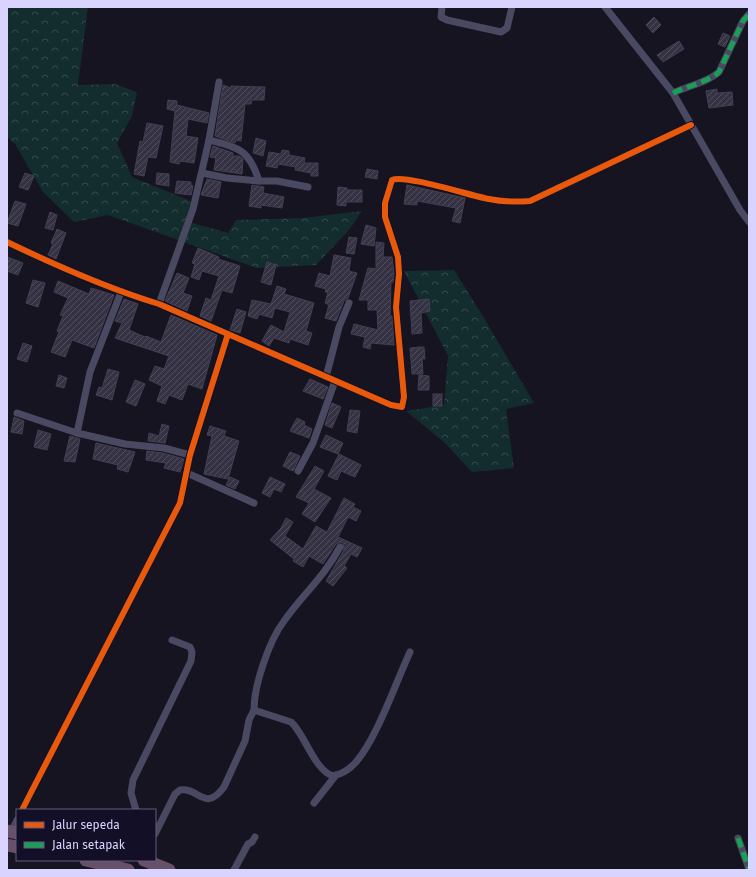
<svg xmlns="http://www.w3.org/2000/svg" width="756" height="877" viewBox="0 0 756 877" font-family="'Fira Sans',sans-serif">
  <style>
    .forest { fill: url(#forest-crowns) }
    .building { fill: url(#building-hatch); stroke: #433f54 }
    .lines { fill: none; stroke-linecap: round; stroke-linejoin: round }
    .street { stroke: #4a4962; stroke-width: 7 }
    .highway { stroke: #67516a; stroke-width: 13 }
    .quiet { stroke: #1a9f57; stroke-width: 5; stroke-dasharray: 10 5; stroke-linecap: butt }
    .cycleway-casing { stroke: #130f26; stroke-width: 8 }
    .cycleway { stroke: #e8590c; stroke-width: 6 }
  </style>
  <defs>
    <pattern id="forest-crowns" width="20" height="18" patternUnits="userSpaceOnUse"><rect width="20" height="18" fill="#132c2d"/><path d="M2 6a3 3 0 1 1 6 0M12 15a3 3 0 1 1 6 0" fill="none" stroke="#354a4c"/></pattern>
    <pattern id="building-hatch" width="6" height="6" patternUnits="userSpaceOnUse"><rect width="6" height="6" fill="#343243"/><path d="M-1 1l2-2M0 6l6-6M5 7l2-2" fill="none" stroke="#514f5f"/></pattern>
  </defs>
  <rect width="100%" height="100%" fill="#161421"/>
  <g class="forest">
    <polygon points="7,7 88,7 78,85 115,84 137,92 132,116 117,143 132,177 193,202 189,222 228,233 236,220 303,218 362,211 349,230 316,265 257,268 108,215 74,222 43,192 15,144 7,137"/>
    <polygon points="454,270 484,318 534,403 506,409 514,468 472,472 445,443 406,411 444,405 448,356 404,271"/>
  </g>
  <g class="building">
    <polygon points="654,17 661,25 653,33 646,25"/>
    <polygon points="723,33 730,36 725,47 718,44"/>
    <polygon points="679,41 684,49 663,62 657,55"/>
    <polygon points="223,85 231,88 231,86 265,87 264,100 252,100 251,104 245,104 241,141 236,140 235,143 215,136"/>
    <polygon points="717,89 717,93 732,92 733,105 709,108 706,91"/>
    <polygon points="168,100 177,101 177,105 209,113 207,123 188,119 186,136 198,138 194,163 180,161 179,164 170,162 175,111 167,109"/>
    <polygon points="147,123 163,126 156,158 148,157 144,176 134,174 140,141 143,142"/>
    <polygon points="256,138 266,141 263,156 253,153"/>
    <polygon points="213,146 233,153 233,156 239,156 243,159 242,174 214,170 216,158 210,157"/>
    <polygon points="282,150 289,151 289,155 305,158 304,163 318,163 318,176 311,176 311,173 295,170 296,167 278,164 277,168 266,166 269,152 281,154"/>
    <polygon points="367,169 378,171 377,179 365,177"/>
    <polygon points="25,173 34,176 28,190 19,187"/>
    <polygon points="157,173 169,174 169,186 156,184"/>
    <polygon points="207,179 221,182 218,198 201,195"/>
    <polygon points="177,181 191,182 191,185 193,186 191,195 175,193"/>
    <polygon points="252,185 264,187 263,193 284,197 282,208 261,205 261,208 249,206"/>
    <polygon points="407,185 465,198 460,223 452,221 456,208 417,201 417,205 404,204"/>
    <polygon points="338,187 347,188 347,190 362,190 362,202 346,202 346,206 337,205"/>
    <polygon points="15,201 26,204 18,226 7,223"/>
    <polygon points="50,212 57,215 53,230 45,228"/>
    <polygon points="366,225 376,228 374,246 361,244"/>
    <polygon points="57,229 66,233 56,259 48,255 53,244 51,243"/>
    <polygon points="349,237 357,238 354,254 346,253"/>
    <polygon points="376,242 384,243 383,257 392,257 394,274 393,282 391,282 390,316 392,316 394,345 371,343 370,349 363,347 365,337 351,334 354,324 378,330 377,310 368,310 368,300 359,300 368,268 376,269"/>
    <polygon points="198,248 219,257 218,259 240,266 232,293 222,290 211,321 200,316 206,298 211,300 219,276 202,271 199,280 191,277 195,264 192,263"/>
    <polygon points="334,255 351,258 349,271 357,273 348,298 344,301 336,321 325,318 329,305 325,303 328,292 325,292 326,289 315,286 319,273 330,276"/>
    <polygon points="7,257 23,263 18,275 7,271"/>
    <polygon points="267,262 276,265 271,285 261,282"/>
    <polygon points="177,273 189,278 183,293 192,296 187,311 165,301"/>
    <polygon points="33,280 45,283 38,307 26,303"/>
    <polygon points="58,281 89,294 91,288 114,295 94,348 72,340 65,357 51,352 59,332 57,331 63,316 60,315 68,298 54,292"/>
    <polygon points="277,286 286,289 284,294 314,303 306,331 312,333 308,345 290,339 289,343 274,338 269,346 262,341 271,325 284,332 290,312 275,308 272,318 259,314 257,319 248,316 252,300 271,304"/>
    <polygon points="124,299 138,304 129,330 145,337 146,336 161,342 171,315 217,335 202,389 188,384 182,400 169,395 165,404 157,401 162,386 149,380 155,366 164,369 169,356 115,338 122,323 115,321"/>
    <polygon points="429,299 430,311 421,313 422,333 412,334 410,301"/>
    <polygon points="237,309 246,312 240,333 230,330"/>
    <polygon points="23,343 32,346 27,362 17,359"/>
    <polygon points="420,347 424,347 425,359 422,359 423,374 412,374 410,348"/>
    <polygon points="108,369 119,372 112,400 96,395 99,387 102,388"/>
    <polygon points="59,375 67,378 64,388 56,386"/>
    <polygon points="419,375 429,376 429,390 418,390"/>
    <polygon points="310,379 328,387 323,399 303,391"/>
    <polygon points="135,380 145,384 136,406 126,402"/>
    <rect x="433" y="394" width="9" height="12"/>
    <polygon points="332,403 341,407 332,428 325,425"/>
    <polygon points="350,410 360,411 357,433 347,431"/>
    <polygon points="14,417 24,421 22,434 11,432"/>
    <polygon points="297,418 305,422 304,425 312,429 309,438 290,431"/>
    <polygon points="162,424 169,426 165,443 148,441 149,433 159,436"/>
    <polygon points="210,426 226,431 224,436 239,441 228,479 204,474 212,436 207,435"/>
    <polygon points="38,430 51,434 47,450 34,447"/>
    <polygon points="326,435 343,443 338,454 320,447"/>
    <polygon points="70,436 80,439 75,462 64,461"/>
    <polygon points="96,443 135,452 128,472 117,469 118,465 93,459"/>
    <polygon points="147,451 163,453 184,459 180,472 164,468 166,463 146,460"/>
    <polygon points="290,452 300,456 293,471 283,466"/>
    <polygon points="339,454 361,465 355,477 341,471 337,480 328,476"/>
    <polygon points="315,466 324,471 314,489 331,498 315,522 302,514 309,503 296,497"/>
    <polygon points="230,477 239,481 235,489 226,485"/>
    <polygon points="270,477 285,484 281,492 274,489 270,497 262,493"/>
    <polygon points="344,498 355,504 353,507 361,511 356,521 348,517 338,537 362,548 357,557 351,554 344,566 347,568 333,586 326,581 344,550 343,543 340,542 336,544 323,564 309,556 303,567 293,561 294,559 270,540 281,528 286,518 293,522 285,536 303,549 316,526 327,532"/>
  </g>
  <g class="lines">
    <g class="street">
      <polyline points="442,7 441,17 447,20 501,32 507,28 512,7"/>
      <polyline points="605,7 673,93 740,210 749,222"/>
      <path d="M673 93C688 86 708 82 719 72L743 21 749 14"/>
      <path d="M209 140C239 148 249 149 259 181H277L308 187"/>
      <polyline points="202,173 227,178 259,181"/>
      <path d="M7 242C57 266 106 288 159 304L391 405 402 407 404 397 396 307 399 274 398 257 385 217V203L392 180C405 174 471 196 489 199 503 202 516 202 530 201L691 125"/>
      <polyline points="159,304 193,209 209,140 219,82"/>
      <polyline points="326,377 339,327 349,303"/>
      <polyline points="17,413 77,433 125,444 164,448 190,455"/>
      <polyline points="77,433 90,372 121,292"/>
      <polyline points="298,471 313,443 335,381"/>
      <polyline points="187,473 254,503"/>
      <path d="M254 710C254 685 269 641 284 621 303 594 324 577 340 547"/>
      <polyline points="314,803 336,775"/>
      <polyline points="22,810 180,503 190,455 228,334"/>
      <polyline points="136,810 131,793 133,780 191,661 192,652 190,647 172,640"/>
      <polyline points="11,832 17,820"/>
      <path d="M155 834 175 794 180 790C199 787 205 813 224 787L245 741 249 720 254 710 291 722C304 733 315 771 333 776 342 774 350 769 356 762 377 738 396 682 410 652"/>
      <polyline points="738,838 749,869"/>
      <polyline points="234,870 248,844 252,842 255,837"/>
    </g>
    <g class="highway">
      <polyline points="7,831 17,833"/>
      <polyline points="7,845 17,847"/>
      <polyline points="86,860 128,870"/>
      <polyline points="144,860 169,870"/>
    </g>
    <g class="quiet">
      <path d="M673 93C688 86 708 82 719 72L743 21 749 14"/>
      <polyline points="738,838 749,869"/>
    </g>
    <g class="cycleway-casing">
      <g id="cycleway">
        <path d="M7 242C57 266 106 288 159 304L391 405 402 407 404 397 396 307 399 274 398 257 385 217V203L392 180C405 174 471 196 489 199 503 202 516 202 530 201L691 125"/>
        <polyline points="22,810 180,503 190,455 228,334"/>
      </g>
    </g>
    <use href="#cycleway" class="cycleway"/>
  </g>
  <rect width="756" height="877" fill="none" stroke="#d9d4ff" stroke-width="16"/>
  <rect x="16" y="809" width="140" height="52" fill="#130f26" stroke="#625e7d"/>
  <rect x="24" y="822" width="20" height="6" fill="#e8590c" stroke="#625e7d"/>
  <text x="52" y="829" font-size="12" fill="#d9d4ff">Jalur sepeda</text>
  <rect x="24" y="842" width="20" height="6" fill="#1a9f57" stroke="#625e7d"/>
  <text x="52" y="849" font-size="12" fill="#d9d4ff">Jalan setapak</text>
</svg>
